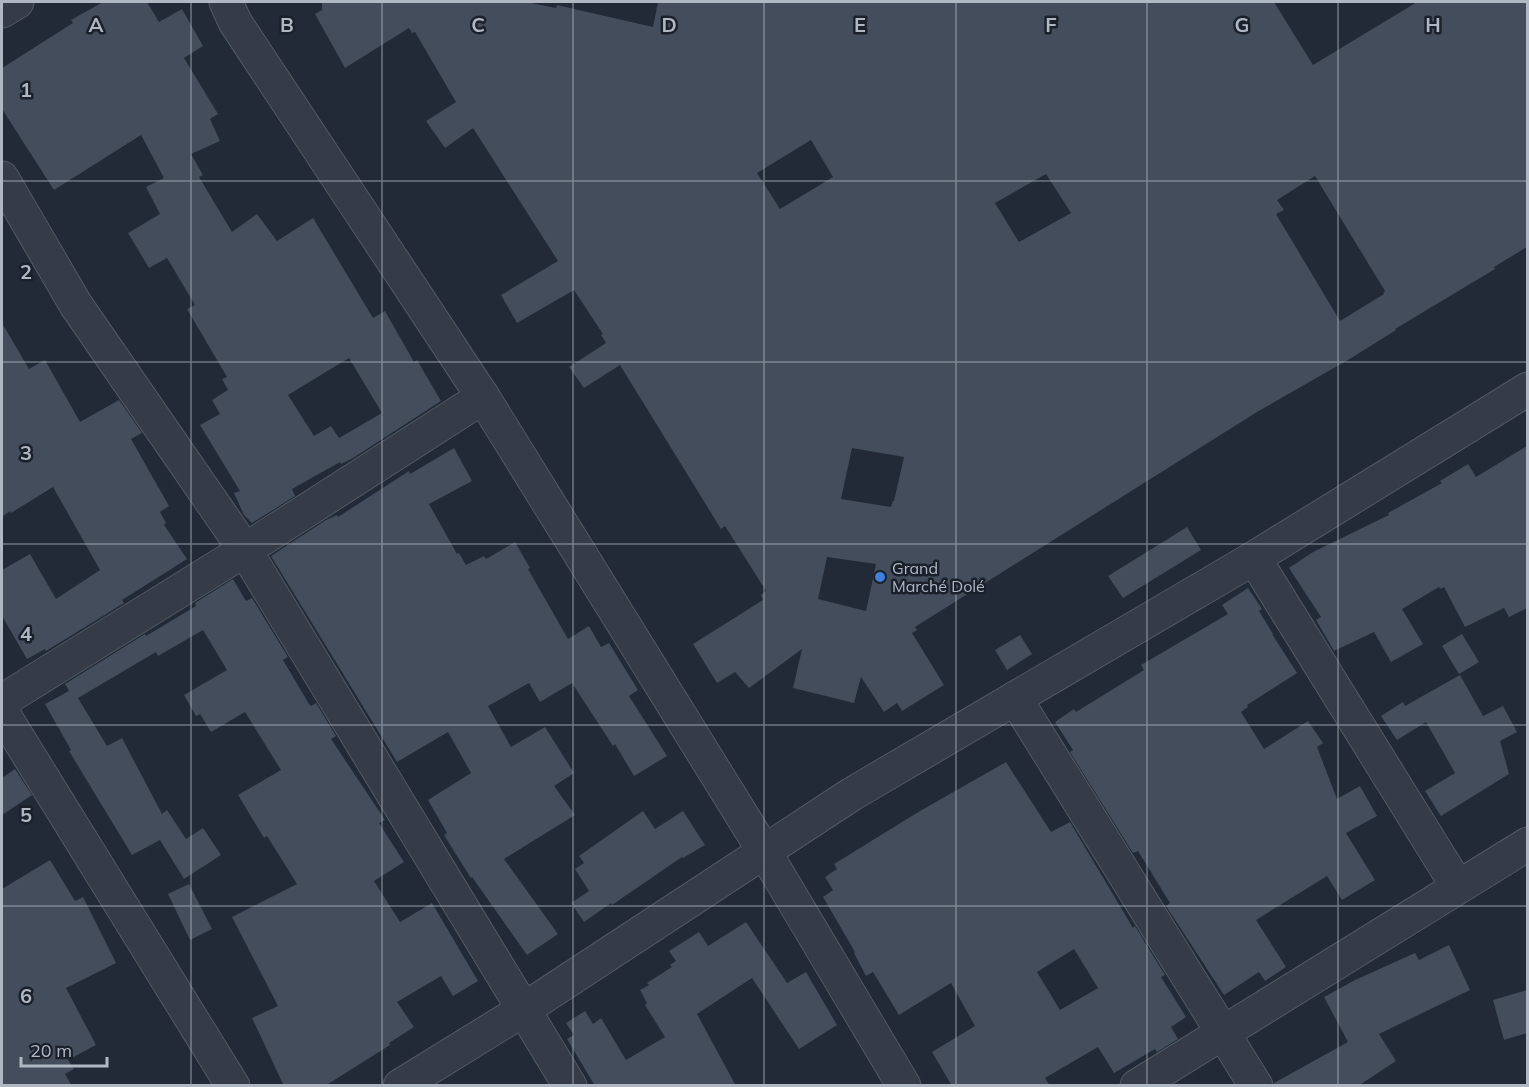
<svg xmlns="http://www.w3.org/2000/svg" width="1529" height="1087" viewBox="0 0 1529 1087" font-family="Mulish,sans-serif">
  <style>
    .building { fill: #434d5b; fill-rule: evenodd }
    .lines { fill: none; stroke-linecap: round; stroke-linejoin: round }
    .minor-casing { stroke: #525a64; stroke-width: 35 }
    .minor { stroke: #353c47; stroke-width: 33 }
    .grid { fill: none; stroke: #afb7c3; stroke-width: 1.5; stroke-opacity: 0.55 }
    .shop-dot { fill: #3f7fe0; stroke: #1a212b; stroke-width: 2 }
    .labels { text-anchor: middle; stroke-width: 5; stroke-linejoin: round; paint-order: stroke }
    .poi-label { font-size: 16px; fill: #afb7c3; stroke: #1a212b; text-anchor: start }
    .grid-label { font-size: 20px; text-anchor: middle; font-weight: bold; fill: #afb7c3; stroke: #1a212b; stroke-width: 5; stroke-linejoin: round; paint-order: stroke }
  </style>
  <rect width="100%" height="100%" fill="#212a36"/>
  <g class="building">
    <path d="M103 2H147L159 22 182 9 203 46 184 58 218 114 210 119 220 141 191 154 203 175 199 177 232 232 257 214 277 241 313 218 373 318 385 311 414 362 417 360 441 401 353 458 341 464 340 462 292 489 295 496 252 523 244 515 234 493 240 491 200 425 220 414 212 400 228 390 222 379 227 377 187 309 195 305 167 258 149 268 128 233 160 214 146 187 164 178 141 135 54 190 2 109V68L73 23 71 20ZM349 358 382 413 339 438 331 426 314 436 288 395Z"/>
    <path d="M322 2H526L556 8 557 5 653 27 658 2H1274L1313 65 1417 2H1527V247L1494 267 1495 269 1395 329 1396 330 1353 357 1257 412 915 627 917 630 912 633 944 685 902 711 897 703 884 712 861 677 854 703 793 688 802 649 749 688 735 672 717 683 693 644 763 600 761 595 766 591 725 526 721 529 620 365 584 388 569 367 606 343 601 335 603 334 574 290 517 323 501 295 558 261 473 128 445 148 426 121 456 102 415 32 412 33 409 28 345 68 315 14 322 10ZM811 140 833 177 780 209 757 173ZM1046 174 1071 213 1019 242 995 203ZM1315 176 1385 291 1383 293 1384 294 1340 321 1276 214 1284 210 1277 200ZM852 448 904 457 894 501H893L891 507 841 499ZM827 557 876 564 866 611 818 599Z"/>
    <polygon points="2,323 29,369 45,360 80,422 119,400 142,433 131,439 169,506 160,512 166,523 164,525 187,559 122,600 124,603 46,651 45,649 27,659 2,616 2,570 30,554 56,599 100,570 53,487 11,513 10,511 2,517"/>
    <polygon points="1527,446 1527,608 1509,617 1504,608 1465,627 1444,587 1440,589 1439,587 1402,609 1423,644 1391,662 1374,632 1334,651 1316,620 1321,617 1289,568 1313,552 1389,515 1388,513 1442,483 1440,481 1468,464 1476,477"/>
    <polygon points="454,448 472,481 429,504 457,554 459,553 466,565 484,556 486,559 515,542 530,568 528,569 568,639 589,626 601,647 609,643 638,690 629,696 667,756 634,776 615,744 613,746 572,683 540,702 529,683 488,706 511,747 545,727 574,773 554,786 575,815 504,859 558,934 527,955 472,877 471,878 462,864 444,835 447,833 428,800 471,773 448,732 397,762 271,556 326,520 337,515 338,517 409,471 410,474"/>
    <polygon points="1187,527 1201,550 1123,598 1108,576"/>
    <polygon points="233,579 246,601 252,598 288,657 283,660 309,704 311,706 316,703 336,736 331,739 385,820 379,823 404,862 374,881 400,922 432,903 478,981 453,996 441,976 397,1002 414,1027 389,1043 390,1045 325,1086 284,1086 252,1018 278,1006 232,917 297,884 267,836 264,838 238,795 281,770 245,712 211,732 200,714 196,716 184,695 227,670 203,630 158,656 156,652 78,698 107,746 122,738 162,814 167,810 186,839 203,828 221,855 184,879 160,840 132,855 69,751 71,750 45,704 69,691 65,684 145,634 146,636 196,606 195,603"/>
    <polygon points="1248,588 1262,609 1259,611 1273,634 1272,634 1297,673 1247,705 1248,707 1241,712 1264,749 1308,721 1323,743 1317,747 1337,799 1360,786 1377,816 1346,833 1375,880 1342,900 1327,876 1256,920 1286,967 1265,981 1259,972 1224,995 1166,906 1170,903 1138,851 1133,853 1070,752 1073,750 1055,722 1074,709 1076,712 1144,670 1141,665 1228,614 1222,605"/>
    <polygon points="1462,634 1479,662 1459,674 1442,646"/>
    <polygon points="1020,635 1032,654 1007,670 995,650"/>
    <polygon points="1460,675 1483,716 1503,706 1517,732 1500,741 1509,774 1441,816 1425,791 1455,773 1426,722 1397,740 1381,716 1403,702 1405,706"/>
    <path d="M1006 762 1051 832 1070 822 1133 928 1135 926 1165 975 1161 977 1186 1017 1171 1027 1178 1039 1157 1052 1155 1049 1114 1073 1098 1047 1045 1078 1050 1086H952L932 1052 975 1026 951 983 899 1015 873 972 866 976 854 953 855 952 823 897 833 890 825 877 837 869 834 864 920 811ZM1074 949 1098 988 1060 1010 1037 972Z"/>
    <polygon points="15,769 32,795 2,815 2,778"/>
    <polygon points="643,811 655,829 683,811 705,845 683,858 682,857 612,905 611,903 584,922 571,903 589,891 575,869 584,863 579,856"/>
    <polygon points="50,860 75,901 83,897 116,963 66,988 96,1045 68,1060 74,1069 65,1074 72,1086 2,1086 2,889"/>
    <polygon points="189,884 212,929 190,940 168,894"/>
    <polygon points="746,922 787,983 806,972 837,1025 799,1049 752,978 697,1014 736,1086 595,1086 567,1039 574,1035 566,1023 585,1011 593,1024 601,1018 626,1060 665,1037 645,1005 647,1003 640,990 649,985 647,983 672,967 670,965 676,961 669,951 699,932 708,946"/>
    <polygon points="1449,945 1470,990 1379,1034 1396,1061 1358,1086 1275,1086 1274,1083 1348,1042 1324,997 1355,980 1415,953 1419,960"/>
    <polygon points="1527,990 1527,1033 1504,1040 1493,1000"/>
  </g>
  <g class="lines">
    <g class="minor-casing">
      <g id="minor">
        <polyline points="226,2 235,22 483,397 764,851 904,1086"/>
        <polyline points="2,11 17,2"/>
        <polyline points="2,178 76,305 245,550 570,1086"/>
        <polyline points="1254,558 1458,887"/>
        <polyline points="1015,698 1256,1086"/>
        <polyline points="2,701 245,550 483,397"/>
        <polyline points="2,712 233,1086"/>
        <polyline points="400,1086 523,1010 852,794 1254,558 1528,389"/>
        <polyline points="1137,1086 1528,844"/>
      </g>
    </g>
    <use href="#minor" class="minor"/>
  </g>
  <path class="grid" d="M191 2V1086M382 2V1086M573 2V1086M764 2V1086M956 2V1086M1147 2V1086M1338 2V1086M2 181H1528M2 362H1528M2 544H1528M2 725H1528M2 906H1528"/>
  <circle class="shop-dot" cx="880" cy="577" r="6"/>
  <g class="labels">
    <g class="poi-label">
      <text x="892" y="574">Grand<tspan x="892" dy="18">Marché Dolé</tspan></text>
    </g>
  </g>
  <g class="grid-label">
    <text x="96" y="32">A</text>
    <text x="287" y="32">B</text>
    <text x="478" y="32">C</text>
    <text x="669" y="32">D</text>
    <text x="860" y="32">E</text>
    <text x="1051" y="32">F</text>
    <text x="1242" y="32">G</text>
    <text x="1433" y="32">H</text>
    <text x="26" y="97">1</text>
    <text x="26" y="279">2</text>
    <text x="26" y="460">3</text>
    <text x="26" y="641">4</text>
    <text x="26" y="822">5</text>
    <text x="26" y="1003">6</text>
  </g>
  <rect width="1529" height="1087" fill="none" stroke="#afb7c3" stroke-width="6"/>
  <path d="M21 1057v9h86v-9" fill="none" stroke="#afb7c3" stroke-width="3"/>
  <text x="30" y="1057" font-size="18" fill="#afb7c3" stroke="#1a212b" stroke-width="4.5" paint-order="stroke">20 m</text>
</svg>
